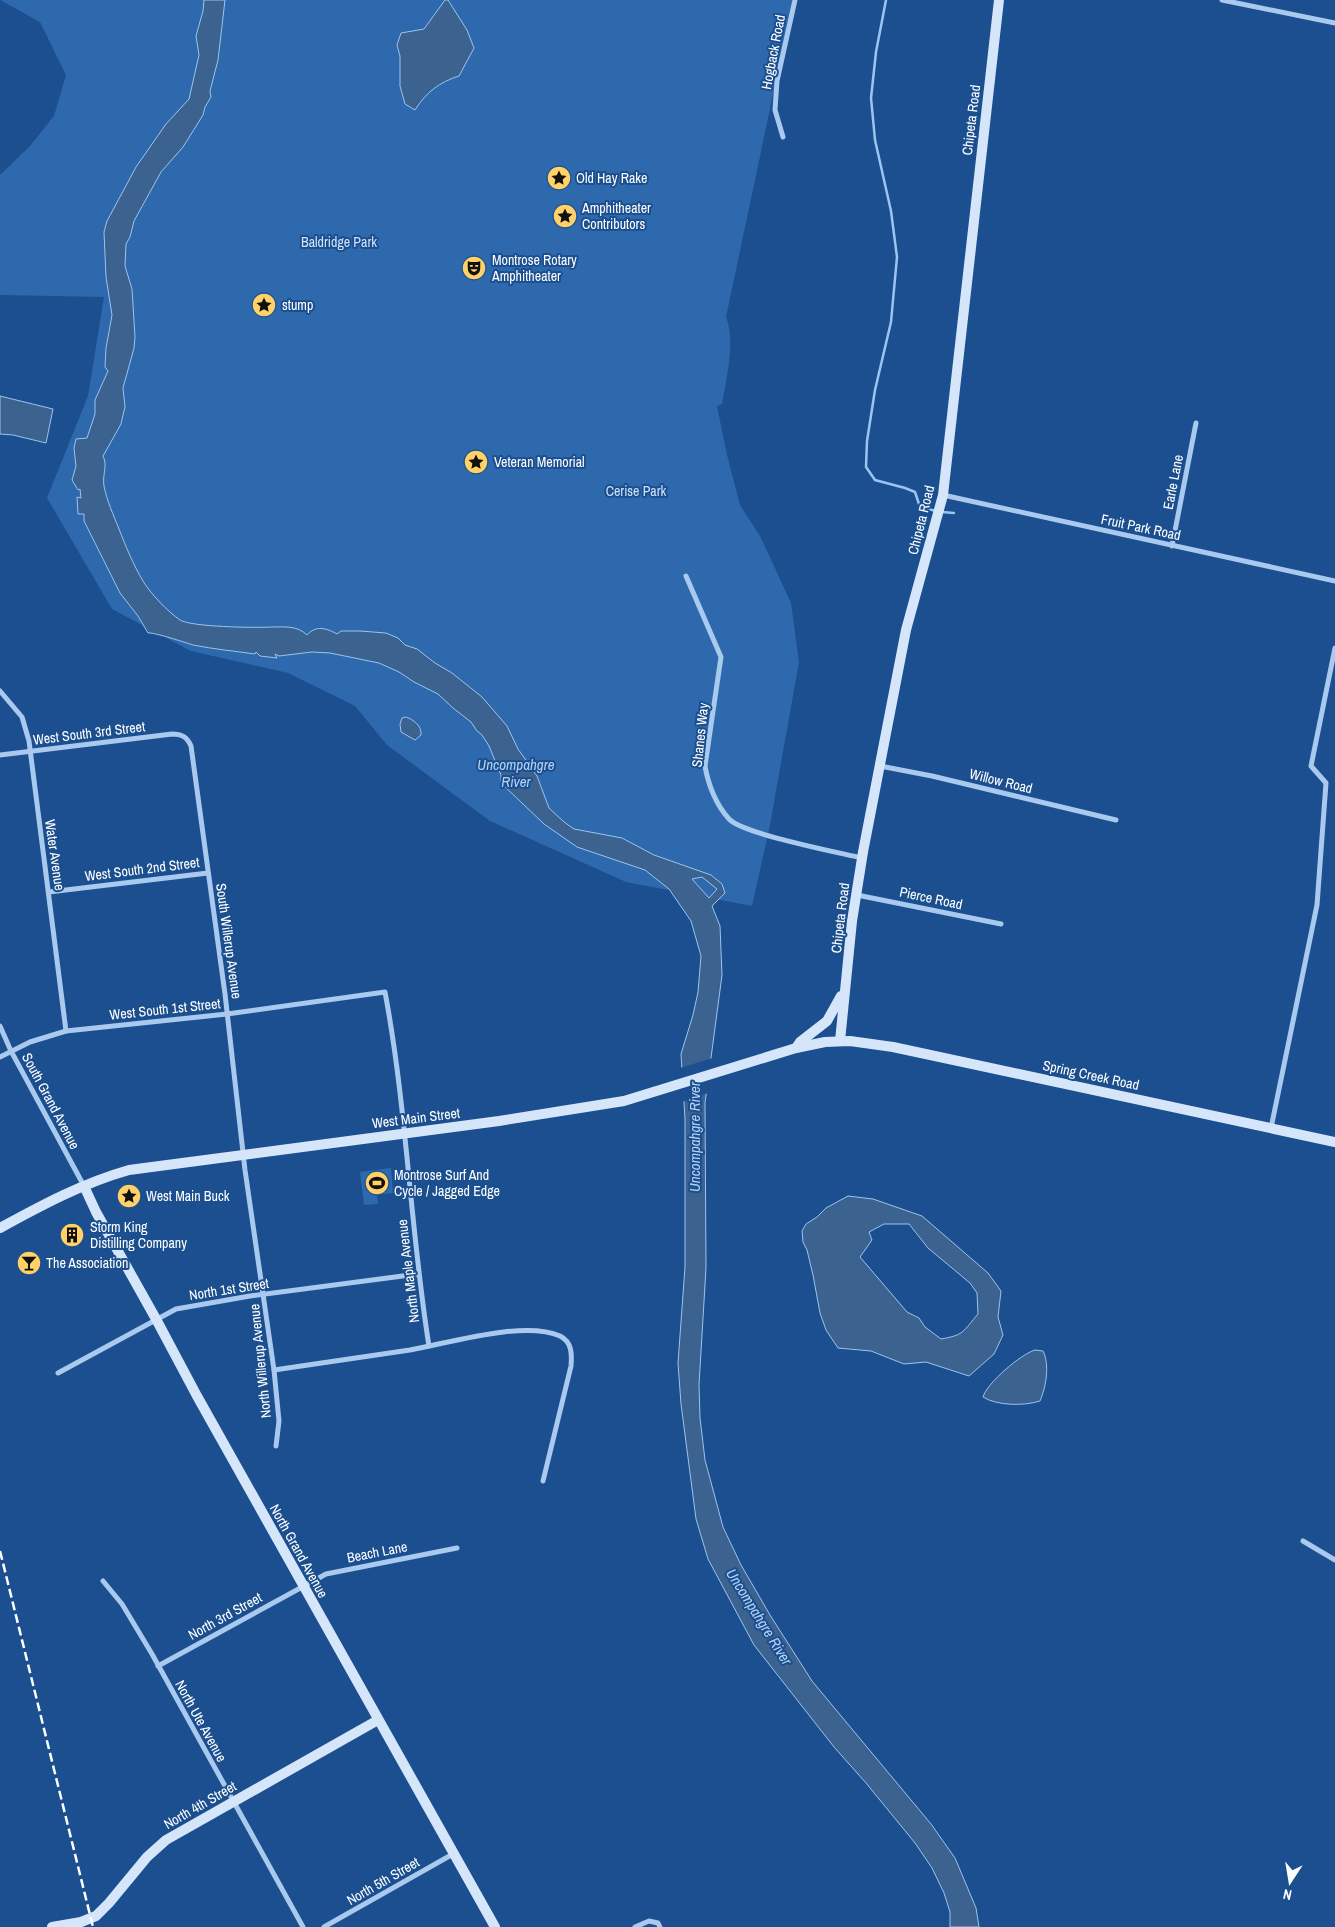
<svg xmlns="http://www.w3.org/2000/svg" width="1335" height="1927" viewBox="0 0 1335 1927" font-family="'Archivo Narrow',sans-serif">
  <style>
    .green { fill: #2e69ad }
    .water { fill: #3c6290; stroke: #9cc4f0; fill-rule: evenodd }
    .pier { fill: #1b4f8f }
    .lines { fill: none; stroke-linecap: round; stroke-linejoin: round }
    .stream { stroke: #9cc4f0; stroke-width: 2.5 }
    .street { stroke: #a9c9ee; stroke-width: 5 }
    .secondary { stroke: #d6e6fa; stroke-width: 10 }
    .rail { stroke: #fff; stroke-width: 2.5; stroke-dasharray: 9 4; stroke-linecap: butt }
    .labels { text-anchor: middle; stroke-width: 4; stroke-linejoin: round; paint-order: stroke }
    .street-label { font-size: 14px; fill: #fff; stroke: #1b4f8f }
    .poi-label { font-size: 14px; fill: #fff; stroke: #1b4f8f; text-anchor: start }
    .park-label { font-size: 14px; fill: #cfe3fa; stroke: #1b4f8f }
    .water-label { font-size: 15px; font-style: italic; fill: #b5d3f5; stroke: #1b4f8f }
  </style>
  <rect width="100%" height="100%" fill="#1b4f8f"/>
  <g class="green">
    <path d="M0 0H793L726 317C736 341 726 380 722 404L717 406 727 455 740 505 760 536 791 603 799 662 770 825 752 906 626 882 490 821 387 745 355 706 288 673 191 651 112 609 47 498 88 396 104 297 0 295V175L30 146 54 116 66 75 40 22Z"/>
    <polygon points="391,1168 393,1193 377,1195 378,1204 364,1205 360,1172"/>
  </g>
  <g class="water">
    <path d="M204 0H225L218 60 210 91 211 97 205 107 203 115 183 147 161 172 134 221 130 237 126 244 125 266 132 289 135 337 134 348 123 388 125 407 123 415 121 424 103 456C108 466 102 475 104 486 107 501 113 514 119 529 126 547 133 564 143 581 150 593 168 612 180 620 191 627 255 628 271 627 283 627 297 625 307 635 316 625 326 628 337 634L341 631H360L386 633 398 638 405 645 417 649 435 663 452 673 482 697 507 726 518 749 537 776 549 808 564 822 574 829 622 838 654 855 711 875 722 884 725 893 712 906 720 926 722 975 705 1103 706 1268 699 1385 700 1418 705 1460 723 1527 741 1565 770 1615 812 1681 931 1824 955 1858 976 1908 979 1927H950V1912L944 1893 932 1868 915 1843 866 1783 834 1747 754 1645 708 1559 696 1519 681 1404 678 1363 685 1267V1119L681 1054 693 1015 698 992 701 956 691 921 669 889 645 870 577 847 544 824 501 783V775L489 746 482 735 477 731 471 722 453 708 438 694 414 682 399 672 379 663 330 653 312 652 279 656 275 654 277 658 260 656 256 652 255 654C234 651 213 649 193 645 184 642 153 632 148 633L138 616 120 593 84 521V514H78L77 497 81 498 80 489 78 490 72 480 76 466 74 448 76 439 87 438 95 414V400L108 371 105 367 106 348 112 315 106 277 104 232 107 221 136 167 166 124 189 99 199 55 196 36 203 11ZM702 877 717 889 709 898 692 879Z"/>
    <path d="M445 0H448L467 30 474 48 459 76C440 82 426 92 415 110L405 104 400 86V56L397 45 401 33 424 29Z"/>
    <polygon points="0,396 53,409 46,443 13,435 0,434"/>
    <path d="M406 717C414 720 422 726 421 735L415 740 401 732 400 724 402 718Z"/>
    <path d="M848 1196 873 1199 922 1216 988 1273 1001 1291 998 1317 1003 1335 994 1354 969 1376 926 1362 904 1364 871 1351 838 1348 826 1330 820 1313 813 1275 807 1250 803 1242 802 1231 806 1224 817 1217 826 1208ZM884 1224H909L928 1248 970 1283 977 1293 978 1314C963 1331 965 1335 941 1339L925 1327 919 1318 907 1312 860 1257 872 1240 869 1232Z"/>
    <path d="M1035 1350 1043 1351C1050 1365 1046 1387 1040 1401 1025 1406 997 1406 983 1397 987 1383 1021 1354 1035 1350Z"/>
  </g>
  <polygon class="pier" points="713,1058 708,1093 682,1102 680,1068"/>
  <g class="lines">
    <g class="stream">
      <polyline points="886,0 876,52 871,98 875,140 891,211 897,257 891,322 875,390 867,441 866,467 875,480 905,488 915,492 920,507 936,511"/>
      <polyline points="942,512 954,513"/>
    </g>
    <g class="street">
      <polyline points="1222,0 1335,23"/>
      <polyline points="783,137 775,110 777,81 795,0"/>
      <polyline points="943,495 1335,581"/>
      <polyline points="1172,546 1196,423"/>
      <path d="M686 576 721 657 705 766C708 784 716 805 729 819 743 834 837 852 862 858"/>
      <polyline points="0,691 22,717 29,741 66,1031"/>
      <path d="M0 755 172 734C182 734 187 737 191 746L225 994 245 1170 274 1370 279 1421 276 1446"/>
      <polyline points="880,766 932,776 1116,820"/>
      <polyline points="49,892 208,873"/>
      <polyline points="857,895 1001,924"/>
      <polyline points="0,1026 11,1051 84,1186"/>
      <path d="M0 1057 30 1042 66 1031 227 1014 385 992C407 1109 410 1228 429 1346"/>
      <polyline points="1271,1128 1317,905 1326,783 1311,766 1335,648"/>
      <path d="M274 1370C319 1363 365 1357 410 1350 449 1343 524 1320 560 1336 572 1342 572 1354 571 1366L543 1481"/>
      <polyline points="58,1373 176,1309 250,1296 418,1274"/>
      <polyline points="1303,1541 1335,1560"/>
      <polyline points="103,1581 122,1604 152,1654 303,1927"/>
      <polyline points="158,1666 326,1574 457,1548"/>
      <polyline points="324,1927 453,1854"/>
      <polyline points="635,1927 649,1921 658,1923 660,1927"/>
    </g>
    <g class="secondary">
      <polyline points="840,1041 852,921 863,852 906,630 943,495 999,0"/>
      <polyline points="796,1048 800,1042 827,1021 841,996"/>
      <polyline points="84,1186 96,1212 156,1319 197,1396 495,1927"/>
      <path d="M0 1228C42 1205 83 1183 129 1170L499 1121 624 1101 796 1048 825 1042 850 1041 893 1047 1335 1142"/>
      <polyline points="52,1927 81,1922 96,1916 109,1903 147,1857 166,1840 378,1720"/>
    </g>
    <polyline class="rail" points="0,1551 93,1927"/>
  </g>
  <defs>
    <g id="sight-disc" transform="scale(1.25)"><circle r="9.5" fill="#ffd166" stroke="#1b4f8f"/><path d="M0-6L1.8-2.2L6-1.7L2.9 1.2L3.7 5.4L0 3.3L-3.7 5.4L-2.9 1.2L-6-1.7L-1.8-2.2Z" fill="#111"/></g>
    <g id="theatre-disc" transform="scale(1.25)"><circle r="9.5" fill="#ffd166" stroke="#1b4f8f"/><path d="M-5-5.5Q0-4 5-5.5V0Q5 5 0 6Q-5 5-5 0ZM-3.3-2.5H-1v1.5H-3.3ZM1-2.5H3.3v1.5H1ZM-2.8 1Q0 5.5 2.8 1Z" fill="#111"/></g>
    <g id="stadium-disc" transform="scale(1.25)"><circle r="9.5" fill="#ffd166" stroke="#1b4f8f"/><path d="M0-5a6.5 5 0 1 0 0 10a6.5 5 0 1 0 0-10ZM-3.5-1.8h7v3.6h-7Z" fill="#111"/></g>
    <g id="building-disc" transform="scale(1.25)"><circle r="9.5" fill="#ffd166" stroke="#1b4f8f"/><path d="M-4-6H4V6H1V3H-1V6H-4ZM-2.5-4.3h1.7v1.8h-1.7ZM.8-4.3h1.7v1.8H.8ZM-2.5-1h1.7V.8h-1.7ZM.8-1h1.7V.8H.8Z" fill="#111"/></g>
    <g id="bar-disc" transform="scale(1.25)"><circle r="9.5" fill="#ffd166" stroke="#1b4f8f"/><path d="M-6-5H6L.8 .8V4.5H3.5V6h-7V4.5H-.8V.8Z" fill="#111"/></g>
  </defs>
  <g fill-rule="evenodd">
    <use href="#sight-disc" x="559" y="178"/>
    <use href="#sight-disc" x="565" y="216"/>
    <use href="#theatre-disc" x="474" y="268"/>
    <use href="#sight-disc" x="264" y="305"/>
    <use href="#sight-disc" x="476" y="462"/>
    <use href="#stadium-disc" x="377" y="1183"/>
    <use href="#sight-disc" x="129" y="1196"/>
    <use href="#building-disc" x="72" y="1235"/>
    <use href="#bar-disc" x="29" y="1263"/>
  </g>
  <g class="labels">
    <g class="street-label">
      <text transform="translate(773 52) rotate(-79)" y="5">Hogback Road</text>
      <text transform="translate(971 120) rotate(-83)" y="5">Chipeta Road</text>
      <text transform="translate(1173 482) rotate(-79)" y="5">Earle Lane</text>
      <text transform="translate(921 520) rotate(-76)" y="5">Chipeta Road</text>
      <text transform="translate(1141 527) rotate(12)" y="5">Fruit Park Road</text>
      <text transform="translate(89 733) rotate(-7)" y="5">West South 3rd Street</text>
      <text transform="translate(700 735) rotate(-84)" y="5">Shanes Way</text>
      <text transform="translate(1001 781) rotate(14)" y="5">Willow Road</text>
      <text transform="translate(55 855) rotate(82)" y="5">Water Avenue</text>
      <text transform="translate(142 869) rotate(-7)" y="5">West South 2nd Street</text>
      <text transform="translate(931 898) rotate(12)" y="5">Pierce Road</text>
      <text transform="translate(840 918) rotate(-83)" y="5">Chipeta Road</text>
      <text transform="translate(229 941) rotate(82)" y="5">South Willerup Avenue</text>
      <text transform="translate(165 1009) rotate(-6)" y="5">West South 1st Street</text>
      <text transform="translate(1091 1075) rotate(12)" y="5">Spring Creek Road</text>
      <text transform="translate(51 1101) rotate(62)" y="5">South Grand Avenue</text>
      <text transform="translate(416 1118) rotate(-7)" y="5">West Main Street</text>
      <text transform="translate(408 1271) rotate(-97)" y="5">North Maple Avenue</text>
      <text transform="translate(229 1289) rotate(-9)" y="5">North 1st Street</text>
      <text transform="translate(260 1361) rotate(-96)" y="5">North Willerup Avenue</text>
      <text transform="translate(299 1551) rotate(61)" y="5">North Grand Avenue</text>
      <text transform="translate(377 1552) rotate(-11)" y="5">Beach Lane</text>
      <text transform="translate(225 1616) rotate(-29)" y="5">North 3rd Street</text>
      <text transform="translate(201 1721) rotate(61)" y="5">North Ute Avenue</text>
      <text transform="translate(200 1805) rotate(-30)" y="5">North 4th Street</text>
      <text transform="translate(383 1881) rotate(-30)" y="5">North 5th Street</text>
    </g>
    <g class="poi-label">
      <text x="576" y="183">Old Hay Rake</text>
      <text x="582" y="213">Amphitheater<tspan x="582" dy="16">Contributors</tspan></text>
      <text x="492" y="265">Montrose Rotary<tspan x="492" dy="16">Amphitheater</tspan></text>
      <text x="282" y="310">stump</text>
      <text x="494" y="467">Veteran Memorial</text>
      <text x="394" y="1180">Montrose Surf And<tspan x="394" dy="16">Cycle / Jagged Edge</tspan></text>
      <text x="146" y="1201">West Main Buck</text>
      <text x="90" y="1232">Storm King<tspan x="90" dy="16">Distilling Company</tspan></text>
      <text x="46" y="1268">The Association</text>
    </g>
    <g class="park-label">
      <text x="339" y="247">Baldridge Park</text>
      <text x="636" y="496">Cerise Park</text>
    </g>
    <g class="water-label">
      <text x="516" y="770">Uncompahgre<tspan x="516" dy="17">River</tspan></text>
      <text transform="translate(695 1137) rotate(-90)" y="5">Uncompahgre River</text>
      <text transform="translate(759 1617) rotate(58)" y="5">Uncompahgre River</text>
    </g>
  </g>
  <g transform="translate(1290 1882) rotate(192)" stroke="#1b4f8f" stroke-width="4" paint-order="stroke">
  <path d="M0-4L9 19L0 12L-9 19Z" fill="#ffffff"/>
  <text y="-8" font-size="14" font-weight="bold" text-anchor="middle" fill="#ffffff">N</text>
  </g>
</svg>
